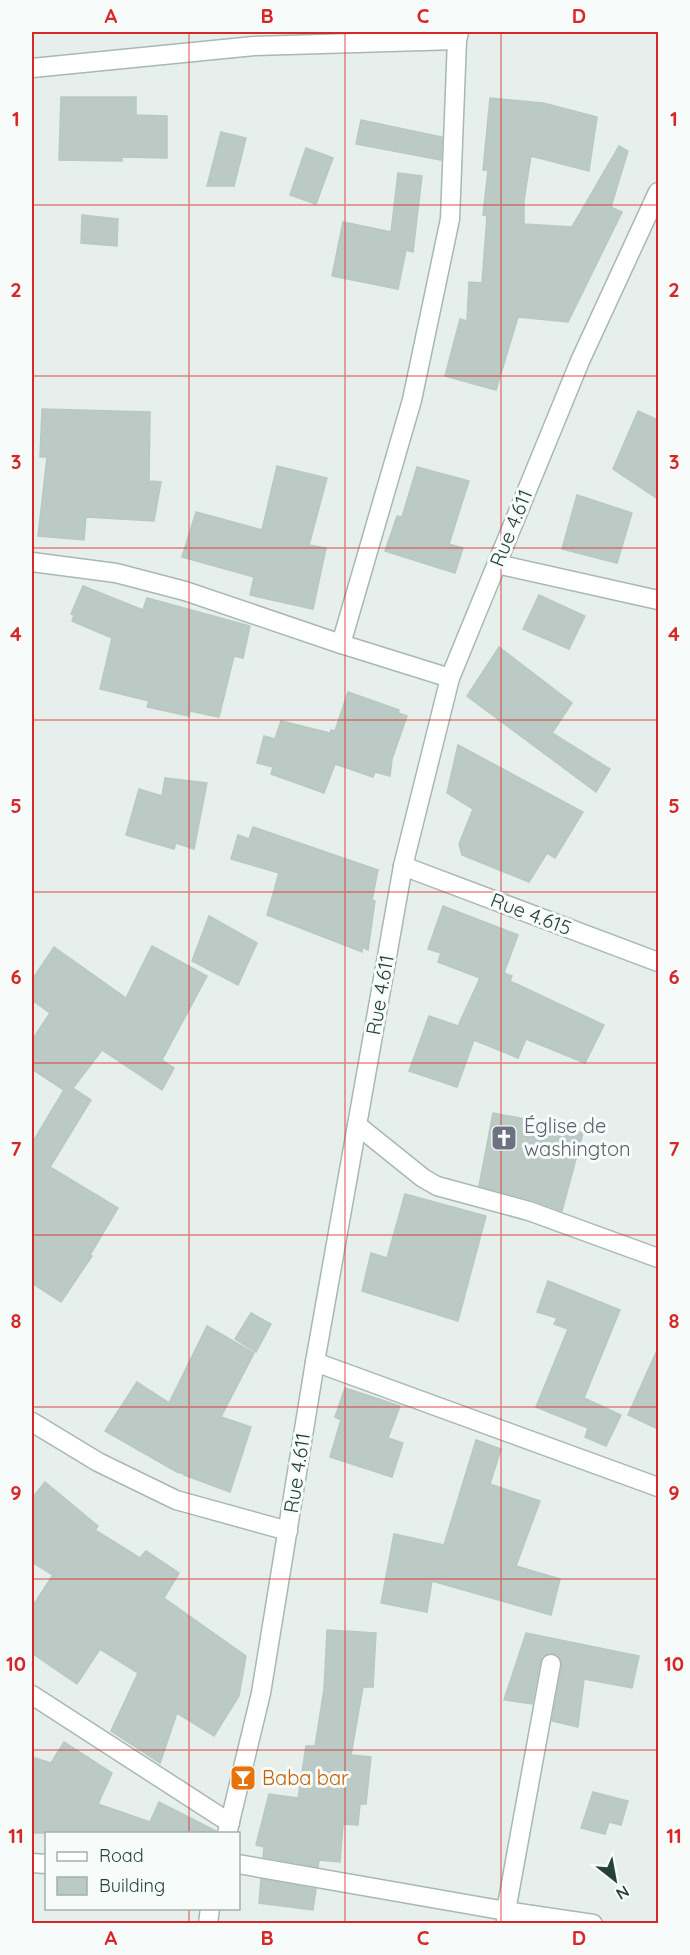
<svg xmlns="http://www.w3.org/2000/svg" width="690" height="1955" viewBox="0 0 690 1955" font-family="Quicksand,sans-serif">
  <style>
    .building { fill: #bbcac4; stroke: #b8c9c2; stroke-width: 1.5 }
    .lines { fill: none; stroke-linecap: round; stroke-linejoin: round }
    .minor-casing { stroke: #a8b8b2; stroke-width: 21 }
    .tertiary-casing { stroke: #a8b8b2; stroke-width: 21 }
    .minor { stroke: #fff; stroke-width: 18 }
    .tertiary { stroke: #fff; stroke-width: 18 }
    .grid { fill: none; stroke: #d62828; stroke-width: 1.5; stroke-opacity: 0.55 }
    .labels { text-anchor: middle; stroke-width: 6; stroke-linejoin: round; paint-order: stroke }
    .street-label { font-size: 20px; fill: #24423a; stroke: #f7fbf9 }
    .worship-label { font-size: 20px; fill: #5b616d; stroke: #f7fbf9; text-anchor: start }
    .food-label { font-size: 20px; fill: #c56008; stroke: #f7fbf9; text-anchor: start }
    .neatline { fill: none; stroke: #d62828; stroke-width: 2 }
    .grid-label { font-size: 20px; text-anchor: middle; font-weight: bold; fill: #d62828 }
  </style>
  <rect width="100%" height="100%" fill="#e6efeb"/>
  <g class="building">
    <polygon points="61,97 136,97 136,115 167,116 167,158 122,157 122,161 59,160"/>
    <polygon points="490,98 543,103 597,117 589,171 531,156 524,201 524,224 572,227 619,146 628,151 611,207 622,212 568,322 518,317 496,390 445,376 460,319 467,321 469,282 482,283 487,216 483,215 488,170 483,170"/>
    <polygon points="361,120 442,137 441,160 356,144"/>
    <polygon points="221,132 246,138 234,186 207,186"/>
    <polygon points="306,148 333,158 316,204 290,195"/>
    <polygon points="398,173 422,176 413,252 406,250 398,289 332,276 343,222 391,232"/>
    <polygon points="82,215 118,219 117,246 81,243"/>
    <polygon points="42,409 150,412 149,481 161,482 154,521 86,517 84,540 38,536 47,457 40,457"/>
    <polygon points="638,411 658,420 658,499 613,469"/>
    <polygon points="277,466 327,478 309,545 326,548 313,609 250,595 254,577 182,557 196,512 262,530"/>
    <polygon points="417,467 469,481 449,544 463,548 455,573 385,551 397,516 402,517"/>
    <polygon points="577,495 632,513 617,563 562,549"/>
    <polygon points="83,586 143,610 147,598 250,626 243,658 234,656 219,717 190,711 189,716 147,707 149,701 100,689 112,638 72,621 74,615 71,614"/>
    <polygon points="539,595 585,616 569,649 523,629"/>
    <polygon points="499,647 572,703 552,733 610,769 596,792 467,696"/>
    <polygon points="348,692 399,710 398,713 407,716 392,759 390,776 375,772 373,777 335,764 324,793 271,774 273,767 257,763 264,736 275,739 281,721 330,733 331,730 335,731"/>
    <polygon points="458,745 583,812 555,858 547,853 529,882 462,855 459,844 473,809 447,793"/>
    <polygon points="165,778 207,783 194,849 176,843 174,849 126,835 139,789 162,796"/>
    <polygon points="253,827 378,870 372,900 375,901 368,950 362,947 362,952 267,915 279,873 231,859 238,835 249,839"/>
    <polygon points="443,906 518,935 504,973 512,976 510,981 604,1025 585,1063 526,1039 518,1058 474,1040 457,1087 409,1071 429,1016 458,1026 480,978 438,962 441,953 428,949"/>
    <polygon points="209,916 257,943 238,985 192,961"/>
    <polygon points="152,946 207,976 162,1060 174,1068 162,1090 102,1050 73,1088 91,1100 50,1167 118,1208 90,1255 92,1256 61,1302 32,1283 32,1143 64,1090 32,1069 32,1040 50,1013 32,1000 32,980 54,947 126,998"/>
    <polygon points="493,1113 541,1122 541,1120 583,1133 562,1211 532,1200 479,1186"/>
    <polygon points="405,1194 486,1216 458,1321 362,1291 371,1253 387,1258"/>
    <polygon points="548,1281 620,1310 584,1398 621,1415 606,1446 585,1437 588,1428 536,1407 568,1329 554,1324 557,1318 537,1312"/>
    <polygon points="251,1313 271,1324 256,1352 235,1339"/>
    <polygon points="207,1326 254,1353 221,1417 251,1427 230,1492 184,1475 184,1474 177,1472 105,1431 137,1382 169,1403"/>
    <polygon points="658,1348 658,1429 628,1415"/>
    <polygon points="345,1388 400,1406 388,1438 403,1443 392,1477 330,1457 341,1420 335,1417"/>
    <polygon points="476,1440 501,1449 490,1484 540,1501 516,1566 560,1579 551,1615 432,1581 427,1612 381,1603 394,1534 444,1545"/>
    <polygon points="45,1482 98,1526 95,1530 140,1558 146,1551 179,1573 164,1598 246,1656 239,1696 214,1736 177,1713 160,1763 111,1731 138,1673 100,1649 77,1684 32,1653 32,1607 53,1575 32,1562 32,1498"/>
    <polygon points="327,1630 376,1633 373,1687 363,1687 351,1755 371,1757 366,1804 360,1804 358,1825 343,1824 340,1862 319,1860 318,1867 263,1857 264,1847 256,1845 269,1794 298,1798 306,1746 315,1746 324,1689"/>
    <polygon points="526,1633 639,1656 632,1688 584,1679 578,1727 552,1721 562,1665 561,1660 558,1655 548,1653 543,1656 540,1662 532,1704 504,1700"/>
    <polygon points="64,1742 112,1773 98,1804 150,1822 159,1802 216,1831 216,1833 32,1833 32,1757 51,1763"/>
    <polygon points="593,1792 628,1801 621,1825 609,1822 605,1834 581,1828"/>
    <polygon points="261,1879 316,1889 313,1910 259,1903"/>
  </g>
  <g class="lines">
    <g class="minor-casing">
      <g id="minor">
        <polyline points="32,68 254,46 457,40"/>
        <polyline points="32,562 116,573 185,591 341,644"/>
        <polyline points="497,564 658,600"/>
        <polyline points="403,866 658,962"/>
        <polyline points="357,1125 423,1178 437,1186 529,1211 658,1258"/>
        <polyline points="315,1362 658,1487"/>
        <polyline points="32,1422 98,1462 176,1500 288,1531"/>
        <polyline points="32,1695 230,1823"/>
        <polyline points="32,1863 46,1864"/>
        <polyline points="238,1864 506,1911 593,1924"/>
        <polyline points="506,1922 506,1911 551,1664"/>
      </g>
    </g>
    <g class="tertiary-casing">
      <g id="tertiary">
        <polyline points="450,678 341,644 412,400 450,219 457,40 459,32"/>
        <polyline points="227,1834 261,1693 315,1362 403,866 450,678 580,361 658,192"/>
        <polyline points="208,1924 210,1908"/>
      </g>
    </g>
    <use href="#minor" class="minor"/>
    <use href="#tertiary" class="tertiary"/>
  </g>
  <path class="grid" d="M189 32V1834M345 32V1924M501 32V1924M32 205H658M32 376H658M32 548H658M32 720H658M32 892H658M32 1063H658M32 1235H658M32 1407H658M32 1579H658M32 1750H658M189 1908V1924"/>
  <defs>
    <g id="church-square" transform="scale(1.35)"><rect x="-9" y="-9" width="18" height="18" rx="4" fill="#6b7280" stroke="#f7fbf9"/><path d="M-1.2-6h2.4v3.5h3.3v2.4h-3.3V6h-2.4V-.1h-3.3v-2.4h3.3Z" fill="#fff"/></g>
    <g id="bar-square" transform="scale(1.35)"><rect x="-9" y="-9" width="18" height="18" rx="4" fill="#e8710a" stroke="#f7fbf9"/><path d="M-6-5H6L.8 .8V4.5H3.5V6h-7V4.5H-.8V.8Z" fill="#fff"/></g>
  </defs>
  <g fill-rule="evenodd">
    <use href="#church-square" x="504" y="1138"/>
    <use href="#bar-square" x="243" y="1778"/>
  </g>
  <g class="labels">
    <g class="street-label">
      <text transform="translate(511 528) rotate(-68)" y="7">Rue 4.611</text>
      <text transform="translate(531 914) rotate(21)" y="7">Rue 4.615</text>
      <text transform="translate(380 995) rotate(-80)" y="7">Rue 4.611</text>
      <text transform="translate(297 1473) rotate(-81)" y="7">Rue 4.611</text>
    </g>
    <g class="worship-label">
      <text x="524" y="1133">Église de<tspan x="524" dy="23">washington</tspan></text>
    </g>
    <g class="food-label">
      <text x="262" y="1785">Baba bar</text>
    </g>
  </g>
  <rect width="690" height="1955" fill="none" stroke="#f7fbf9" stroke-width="66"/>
  <rect x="45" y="1832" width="195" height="78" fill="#f7fbf9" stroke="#a3b1ad" stroke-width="1.5"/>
  <rect x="57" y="1852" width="30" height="9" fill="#ffffff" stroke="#a3b1ad" stroke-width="1.5"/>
  <text x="99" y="1862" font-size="18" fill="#24423a">Road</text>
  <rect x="57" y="1877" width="30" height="18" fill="#bbcac4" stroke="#a3b1ad" stroke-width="1.5"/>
  <text x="99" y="1892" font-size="18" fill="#24423a">Building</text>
  <g transform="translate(615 1880) rotate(149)" stroke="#f7fbf9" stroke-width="4.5" paint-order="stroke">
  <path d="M0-4.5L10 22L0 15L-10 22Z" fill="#24423a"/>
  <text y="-9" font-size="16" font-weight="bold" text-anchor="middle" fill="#24423a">N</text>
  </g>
  <rect x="33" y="33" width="624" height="1889" class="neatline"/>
  <g class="grid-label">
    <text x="111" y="23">A</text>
    <text x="267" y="23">B</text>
    <text x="423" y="23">C</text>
    <text x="579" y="23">D</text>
    <text x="16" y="126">1</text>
    <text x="674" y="126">1</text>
    <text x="16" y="297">2</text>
    <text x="674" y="297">2</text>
    <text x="16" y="469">3</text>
    <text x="674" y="469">3</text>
    <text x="16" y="641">4</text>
    <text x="674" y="641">4</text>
    <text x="16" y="813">5</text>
    <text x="674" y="813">5</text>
    <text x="16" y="984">6</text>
    <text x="674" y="984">6</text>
    <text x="16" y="1156">7</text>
    <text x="674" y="1156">7</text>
    <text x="16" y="1328">8</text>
    <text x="674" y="1328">8</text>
    <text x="16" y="1500">9</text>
    <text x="674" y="1500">9</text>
    <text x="16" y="1671">10</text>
    <text x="674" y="1671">10</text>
    <text x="16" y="1843">11</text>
    <text x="674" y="1843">11</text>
    <text x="111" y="1945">A</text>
    <text x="267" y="1945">B</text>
    <text x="423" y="1945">C</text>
    <text x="579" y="1945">D</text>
  </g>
</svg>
